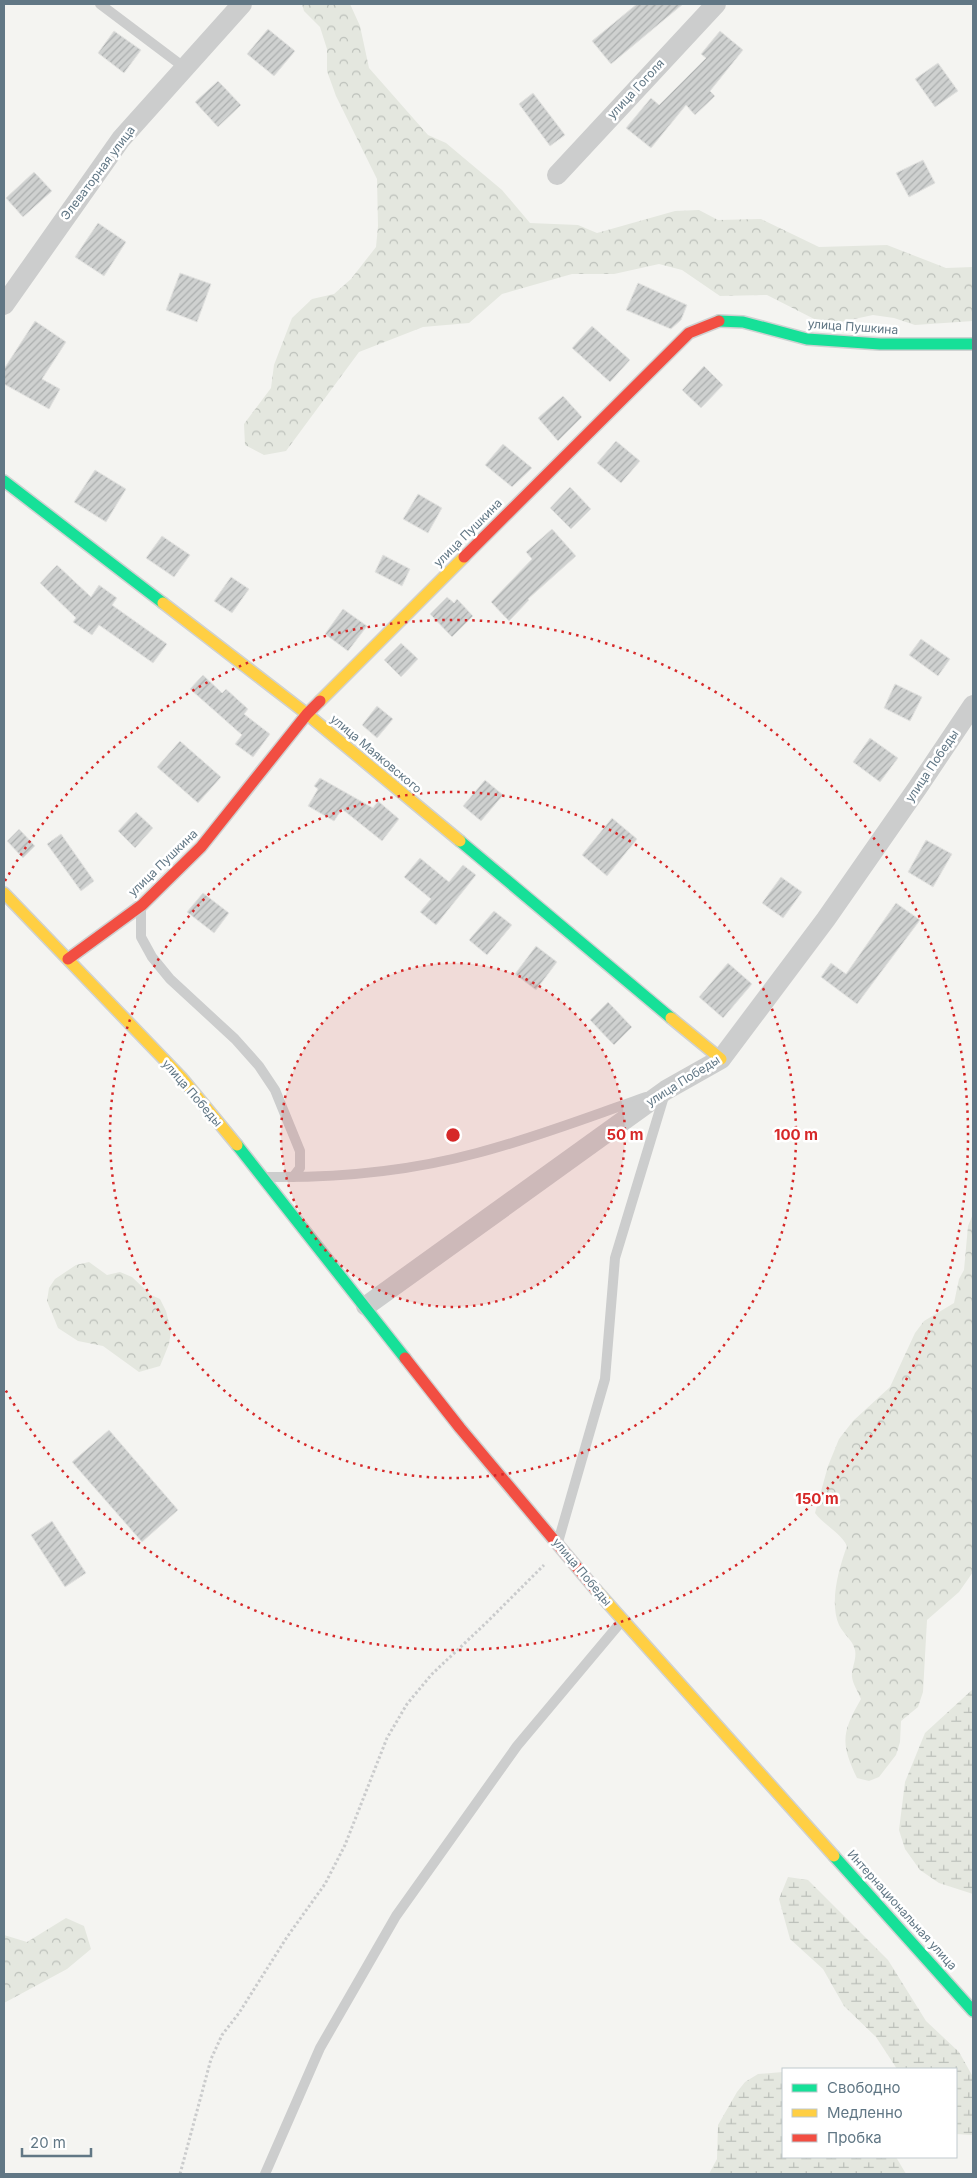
<svg xmlns="http://www.w3.org/2000/svg" width="977" height="2178" viewBox="0 0 977 2178" font-family="Inter,sans-serif">
  <style>
    .forest { fill: url(#forest-crowns) }
    .wetland { fill: url(#wetland-marsh) }
    .building { fill: url(#building-hatch); stroke: #e3e3e1 }
    .lines { fill: none; stroke-linecap: round; stroke-linejoin: round }
    .fast-casing { stroke: #cfd1d1; stroke-width: 14 }
    .slow-casing { stroke: #cfd1d1; stroke-width: 14 }
    .jam-casing { stroke: #cfd1d1; stroke-width: 14 }
    .path { stroke: #cacbcc; stroke-width: 3; stroke-dasharray: 2.5 2.5; stroke-linecap: butt }
    .lane { stroke: #cccdcd; stroke-width: 10 }
    .street { stroke: #cccdcd; stroke-width: 20 }
    .fast { stroke: #16e098; stroke-width: 11 }
    .slow { stroke: #ffcf43; stroke-width: 11 }
    .jam { stroke: #f24e42; stroke-width: 11 }
    .ring { fill: none; stroke: #d62828; stroke-width: 2.5; stroke-dasharray: 2.5 5 }
    .labels { text-anchor: middle; stroke-width: 5; stroke-linejoin: round; paint-order: stroke }
    .street-label { font-size: 12px; fill: #617785; stroke: #fff }
    .centre { fill: #d62828; stroke: #fff; stroke-width: 2.5 }
    .ring-label { font-size: 15px; text-anchor: middle; font-weight: bold; fill: #d62828; stroke: #fff; stroke-width: 5; stroke-linejoin: round; paint-order: stroke }
  </style>
  <defs>
    <pattern id="forest-crowns" width="20" height="18" patternUnits="userSpaceOnUse" patternTransform="scale(1.25)"><rect width="20" height="18" fill="#e4e7df"/><path d="M2 6a3 3 0 1 1 6 0M12 15a3 3 0 1 1 6 0" fill="none" stroke="#bcc0ba"/></pattern>
    <pattern id="wetland-marsh" width="20" height="14" patternUnits="userSpaceOnUse" patternTransform="scale(1.25)"><rect width="20" height="14" fill="#e4e7df"/><path d="M1 5h8M5 5V1M11 12h8M15 12V8" fill="none" stroke="#bcc0ba"/></pattern>
    <pattern id="building-hatch" width="6" height="6" patternUnits="userSpaceOnUse" patternTransform="scale(1.25)"><rect width="6" height="6" fill="#cfd1d0"/><path d="M-1 1l2-2M0 6l6-6M5 7l2-2" fill="none" stroke="#abaeae"/></pattern>
  </defs>
  <rect width="100%" height="100%" fill="#f4f4f1"/>
  <g class="forest">
    <polygon points="302,4 350,4 360,26 369,68 428,135 446,143 502,190 530,223 578,225 597,233 675,211 699,210 718,220 761,219 819,247 887,245 946,268 973,267 973,321 915,325 894,318 873,315 826,325 767,295 720,296 682,270 659,264 614,274 572,274 502,294 469,323 423,327 359,352 286,451 264,455 245,445 244,424 271,388 274,365 292,318 312,299 334,294 351,279 376,247 378,226 377,179 336,96 327,71 327,49 320,27 304,11"/>
    <path d="M973 1214V1572L959 1592 927 1620 923 1692 918 1707 901 1721 900 1742 896 1755 879 1777 869 1781 857 1778C840 1743 842 1732 861 1699 858 1692 853 1684 852 1677 851 1669 857 1659 855 1650 852 1639 844 1635 839 1625 829 1602 839 1568 847 1546 840 1532 825 1526 815 1513L828 1466 839 1439 853 1421 890 1387 915 1333 924 1321 954 1303 959 1279 964 1270 968 1226Z"/>
    <polygon points="89,1262 107,1275 120,1272 132,1277 151,1295 160,1299 166,1311 171,1331 169,1344 160,1366 139,1372 103,1346 78,1341 58,1328 47,1301 49,1288 55,1279 76,1265"/>
    <polygon points="66,1918 84,1926 91,1949 67,1969 4,2003 4,1935 27,1942"/>
  </g>
  <g class="wetland">
    <polygon points="973,1689 973,1894 939,1883 920,1870 905,1849 899,1830 905,1782 925,1733"/>
    <polygon points="788,1877 808,1880 888,1960 926,2021 959,2052 973,2077 973,2135 956,2134 956,2069 897,2069 876,2037 844,2006 823,1969 790,1939 779,1899"/>
    <polygon points="783,2072 783,2157 896,2157 906,2174 709,2174 717,2159 718,2125 737,2092 745,2082 758,2074"/>
  </g>
  <g class="building">
    <polygon points="637,4 683,4 611,64 592,41"/>
    <polygon points="268,29 295,51 274,76 247,54"/>
    <polygon points="114,31 141,50 124,73 98,53"/>
    <polygon points="720,31 743,50 710,91 715,96 695,115 686,105 651,148 626,128 651,98 659,105 706,58 701,54"/>
    <polygon points="938,63 958,91 935,107 915,79"/>
    <polygon points="218,81 241,105 218,127 195,102"/>
    <polygon points="533,93 565,135 550,146 519,104"/>
    <polygon points="923,160 935,183 909,197 896,173"/>
    <polygon points="34,172 52,191 23,217 6,198"/>
    <polygon points="98,223 126,242 104,276 75,257"/>
    <polygon points="180,273 211,284 197,322 166,310"/>
    <polygon points="638,283 687,305 681,320 671,329 626,310"/>
    <polygon points="35,321 66,342 42,379 60,389 49,409 4,384 4,369"/>
    <polygon points="592,326 630,360 610,382 572,348"/>
    <polygon points="704,366 723,385 701,408 682,390"/>
    <polygon points="563,396 582,417 558,441 538,418"/>
    <polygon points="616,441 640,461 621,483 597,463"/>
    <polygon points="503,444 532,468 512,487 485,465"/>
    <polygon points="95,470 126,489 106,522 74,502"/>
    <polygon points="570,487 591,509 571,529 550,508"/>
    <polygon points="418,494 442,508 428,533 403,519"/>
    <polygon points="552,529 576,556 528,599 529,600 509,621 491,602 532,559 526,552"/>
    <polygon points="162,536 190,555 174,577 146,558"/>
    <polygon points="383,555 410,569 402,586 375,572"/>
    <polygon points="57,565 91,597 99,585 117,598 112,605 167,644 153,663 99,625 92,635 73,622 76,618 40,583"/>
    <polygon points="231,577 249,589 232,613 214,601"/>
    <polygon points="447,597 454,603 457,599 473,616 452,637 430,614"/>
    <polygon points="343,609 367,626 348,651 325,634"/>
    <polygon points="921,639 950,659 938,676 909,655"/>
    <polygon points="401,643 418,659 401,677 384,660"/>
    <polygon points="203,675 222,693 226,689 248,709 244,714 270,734 253,757 235,744 242,735 190,689"/>
    <polygon points="895,684 922,697 910,721 884,708"/>
    <polygon points="377,706 393,719 377,738 362,725"/>
    <polygon points="870,738 898,758 880,782 853,762"/>
    <polygon points="180,741 221,777 198,803 157,767"/>
    <polygon points="320,778 373,808 378,801 399,819 382,841 342,809 334,821 308,806 318,789 314,786"/>
    <polygon points="485,780 503,795 481,821 463,806"/>
    <polygon points="136,812 153,828 135,848 118,831"/>
    <polygon points="612,818 637,839 607,876 582,855"/>
    <polygon points="19,829 35,846 23,858 7,841"/>
    <polygon points="61,834 94,881 81,891 47,844"/>
    <polygon points="926,840 952,854 933,887 908,872"/>
    <polygon points="420,858 449,882 463,865 476,875 436,925 420,912 431,899 404,877"/>
    <polygon points="781,877 802,892 783,918 762,903"/>
    <polygon points="203,893 229,913 214,933 187,912"/>
    <polygon points="896,903 920,920 857,1004 821,977 831,963 846,974"/>
    <polygon points="494,911 512,925 487,955 469,940"/>
    <polygon points="536,946 557,962 536,990 515,974"/>
    <polygon points="728,963 752,984 723,1018 699,997"/>
    <polygon points="608,1002 632,1027 614,1045 590,1020"/>
    <polygon points="109,1430 178,1510 142,1542 72,1462"/>
    <polygon points="52,1521 86,1573 65,1587 31,1535"/>
  </g>
  <g class="lines">
    <g class="fast-casing">
      <g id="fast">
        <polyline points="719,321 743,322 807,339 880,344 973,344"/>
        <polyline points="4,481 163,603"/>
        <polyline points="460,841 671,1018"/>
        <polyline points="237,1145 405,1358"/>
        <polyline points="834,1856 973,2011"/>
      </g>
    </g>
    <g class="slow-casing">
      <g id="slow">
        <polyline points="163,603 307,714 460,841"/>
        <polyline points="320,701 464,557"/>
        <polyline points="4,893 181,1077 237,1145"/>
        <polyline points="671,1018 721,1059"/>
        <polyline points="596,1590 834,1856"/>
      </g>
    </g>
    <g class="jam-casing">
      <g id="jam">
        <polyline points="464,557 689,333 719,321"/>
        <polyline points="68,959 142,905 201,847 307,714 320,701"/>
        <polyline points="405,1358 460,1428 596,1590"/>
      </g>
    </g>
    <polyline class="path" points="180,2174 211,2059 222,2035 239,2013 287,1937 325,1884 345,1845 387,1738 407,1704 432,1674 486,1623 544,1565"/>
    <g class="lane">
      <polyline points="100,4 185,68"/>
      <polyline points="141,910 141,937 152,957 170,979 235,1039 259,1066 275,1090 300,1151 300,1168 293,1177"/>
      <path d="M267 1177C337 1178 410 1171 477 1153 535 1138 591 1116 646 1097"/>
      <polyline points="558,1542 605,1379 615,1258 665,1093"/>
      <polyline points="265,2174 320,2048 396,1916 517,1746 621,1622"/>
    </g>
    <g class="street">
      <polyline points="557,175 716,4"/>
      <polyline points="4,305 121,139 242,4"/>
      <polyline points="366,1306 666,1090 721,1059 826,919 918,787 973,705"/>
    </g>
    <use href="#fast" class="fast"/>
    <use href="#slow" class="slow"/>
    <use href="#jam" class="jam"/>
  </g>
  <circle cx="453" cy="1135" r="172" fill="#d62828" fill-opacity=".12"/>
  <g class="ring">
    <circle cx="453" cy="1135" r="172"/>
    <circle cx="453" cy="1135" r="343"/>
    <path d="M5 881A515 515 0 1 1 5 1389"/>
  </g>
  <g class="labels">
    <g class="street-label">
      <text transform="translate(636 89) rotate(-47)" y="4">улица Гоголя</text>
      <text transform="translate(98 173) rotate(-53)" y="4">Элеваторная улица</text>
      <text transform="translate(853 327) rotate(4)" y="4">улица Пушкина</text>
      <text transform="translate(468 533) rotate(-45)" y="4">улица Пушкина</text>
      <text transform="translate(376 754) rotate(40)" y="4">улица Маяковского</text>
      <text transform="translate(932 766) rotate(-56)" y="4">улица Победы</text>
      <text transform="translate(163 863) rotate(-44)" y="4">улица Пушкина</text>
      <text transform="translate(683 1081) rotate(-32)" y="4">улица Победы</text>
      <text transform="translate(192 1093) rotate(49)" y="4">улица Победы</text>
      <text transform="translate(582 1572) rotate(50)" y="4">улица Победы</text>
      <text transform="translate(902 1910) rotate(48)" y="4">Интернациональная улица</text>
    </g>
  </g>
  <circle cx="453" cy="1135" r="8" class="centre"/>
  <g class="ring-label">
    <text x="625" y="1140">50 m</text>
    <text x="796" y="1140">100 m</text>
    <text x="817" y="1504">150 m</text>
  </g>
  <rect width="977" height="2178" fill="none" stroke="#617785" stroke-width="10"/>
  <rect x="782" y="2068" width="175" height="90" fill="#ffffff" stroke="#c0c9ce"/>
  <rect x="792" y="2084" width="25" height="8" fill="#16e098" stroke="#c0c9ce"/>
  <text x="827" y="2093" font-size="15" fill="#617785">Свободно</text>
  <rect x="792" y="2109" width="25" height="8" fill="#ffcf43" stroke="#c0c9ce"/>
  <text x="827" y="2118" font-size="15" fill="#617785">Медленно</text>
  <rect x="792" y="2134" width="25" height="8" fill="#f24e42" stroke="#c0c9ce"/>
  <text x="827" y="2143" font-size="15" fill="#617785">Пробка</text>
  <path d="M22 2148v8h69v-8" fill="none" stroke="#617785" stroke-width="2.5"/>
  <text x="30" y="2148" font-size="15" fill="#617785" stroke="#ffffff" stroke-width="4" paint-order="stroke">20 m</text>
</svg>
